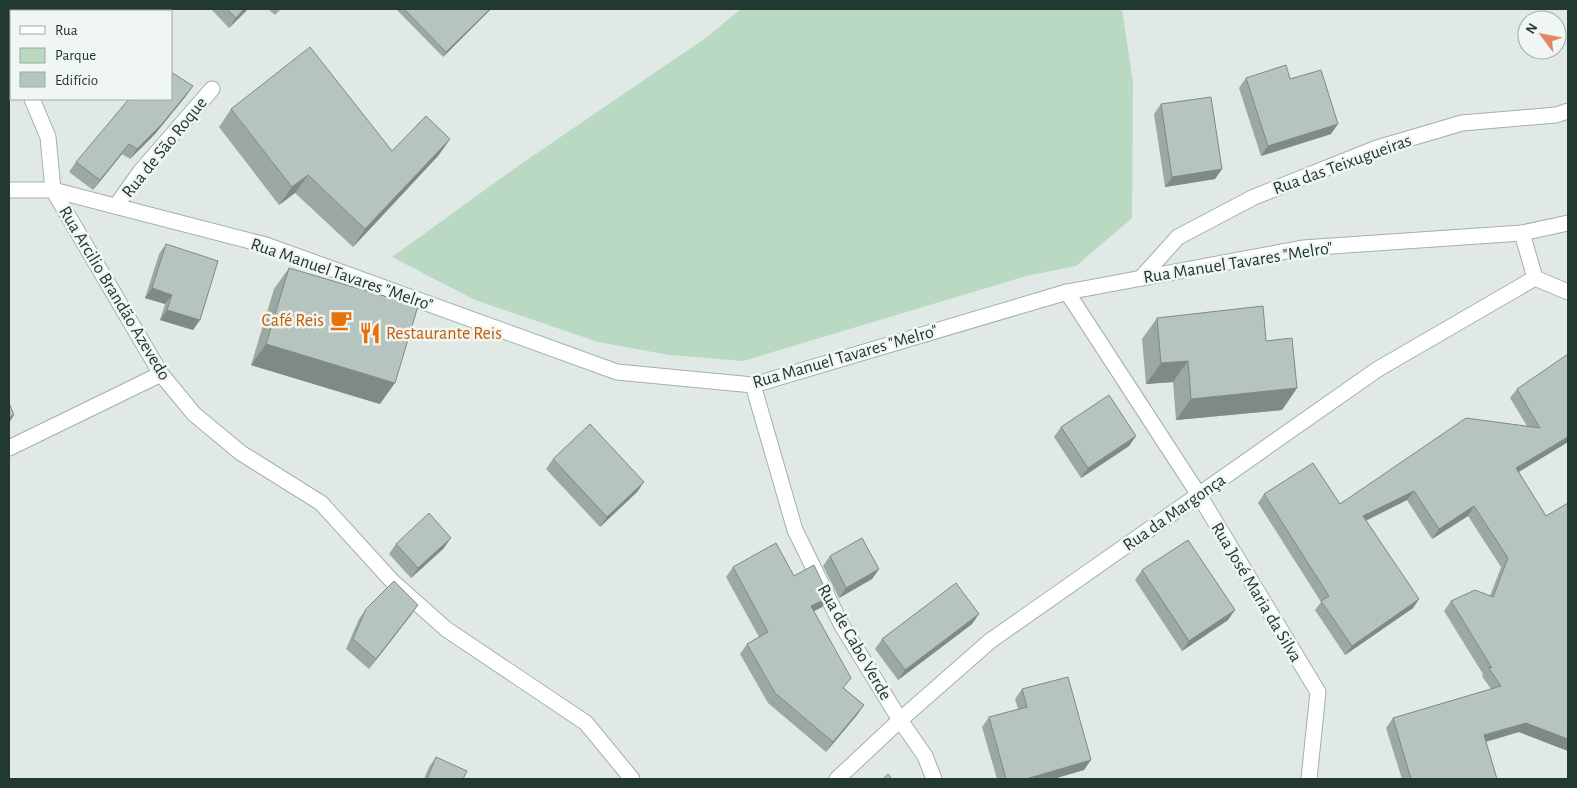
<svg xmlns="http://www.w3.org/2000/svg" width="1577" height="788" viewBox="0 0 1577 788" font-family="'Alegreya Sans',sans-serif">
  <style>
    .green { fill: #bad9c3 }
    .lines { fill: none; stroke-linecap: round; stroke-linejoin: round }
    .minor-casing { stroke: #a3b0ac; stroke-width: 17 }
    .minor { stroke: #fff; stroke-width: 15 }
    .wall { fill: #9ca9a3 }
    .shaded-wall { fill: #7f8985 }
    .building { fill: #b5c4be; stroke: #7f8985 }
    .labels { text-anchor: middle; stroke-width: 5; stroke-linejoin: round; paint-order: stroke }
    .street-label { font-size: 18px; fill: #223833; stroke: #f0f6f3 }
    .food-label { font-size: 18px; fill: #c56008; stroke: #f0f6f3; text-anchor: end }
  </style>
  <rect width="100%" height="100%" fill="#e0e9e5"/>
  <polygon class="green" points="741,9 1122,9 1133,82 1132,218 1076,266 1026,276 743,361 669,355 598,342 475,300 392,257 518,166 707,37"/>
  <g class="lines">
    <g class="minor-casing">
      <g id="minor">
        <polyline points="9,42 11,49"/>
        <polyline points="32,99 48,137 53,190 161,374 194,414 241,453 321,503 392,581 446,629 586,723 632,779"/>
        <polyline points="9,190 53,190 266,245 617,372 753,385 1067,292 1303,248 1522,233 1568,223"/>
        <polyline points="116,206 140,172 212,89"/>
        <polyline points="1522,233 1535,278 1568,292"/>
        <polyline points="1141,278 1178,237 1254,197 1377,148 1462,123 1556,115 1568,111"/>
        <polyline points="1067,292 1199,495 1318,692 1309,779"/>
        <polyline points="753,385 795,530 841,624 900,720 925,756 934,779"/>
        <polyline points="9,448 161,374"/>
        <polyline points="837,779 900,720 990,641 1378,369 1535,278"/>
      </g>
    </g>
    <use href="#minor" class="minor"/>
  </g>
  <g class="wall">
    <polygon points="211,9 248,9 229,28"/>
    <polygon points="268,9 281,9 275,15"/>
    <polygon points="396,9 491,9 443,57"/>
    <polygon points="1246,78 1331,134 1261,156 1239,88"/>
    <polygon points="186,96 155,134 130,159 122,154 93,190 69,172 76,162"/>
    <polygon points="1161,104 1222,169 1215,179 1165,187 1154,114"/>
    <polygon points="231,109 392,151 450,139 438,156 353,247 295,193 279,205 219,127"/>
    <polygon points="166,244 193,330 160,320 165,304 145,298 159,254"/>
    <polygon points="289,268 380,404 251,365 274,289"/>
    <polygon points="1157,318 1266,341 1297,388 1282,410 1176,420 1173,382 1146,384 1142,339"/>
    <polygon points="1517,389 1568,442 1519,472 1546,516 1568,503 1568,751 1519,732 1486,742 1497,779 1402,779 1386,728 1393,718 1491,689 1482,676 1483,674 1444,611 1451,601 1490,596 1501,567 1468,516 1432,539 1407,500 1366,521 1419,599 1413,608 1345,655 1315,610 1321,602 1258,503 1264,494 1340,504 1527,426 1510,398"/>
    <polygon points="1061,427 1136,436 1129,446 1081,478 1054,437"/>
    <polygon points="553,459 644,482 637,492 600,527 546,469"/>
    <polygon points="396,544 444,548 411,578 389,554"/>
    <polygon points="830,556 879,569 872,579 839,598 823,566"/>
    <polygon points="733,567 794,576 822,607 814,611 844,688 864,705 857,715 826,752 768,703 740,654 747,644 759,637 726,577"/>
    <polygon points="1142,570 1228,620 1182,651 1135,580"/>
    <polygon points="366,609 411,615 369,669 346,649 359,619"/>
    <polygon points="972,624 898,680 875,649 882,639"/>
    <polygon points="1022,689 1084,770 1053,779 997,779 982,727 989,717 1018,709 1015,699"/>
    <polygon points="436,757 463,779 424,779 429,767"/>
  </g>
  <g class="shaded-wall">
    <polygon points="244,9 248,9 229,28 236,18"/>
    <polygon points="490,9 491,9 443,57 446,52"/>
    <polygon points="193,86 186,96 155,134 130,159 137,149"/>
    <polygon points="1338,124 1331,134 1261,156 1268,146"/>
    <polygon points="450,139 438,156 353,247 365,229"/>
    <polygon points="129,144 122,154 93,190 100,180"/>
    <polygon points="1222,169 1215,179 1165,187 1172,177"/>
    <polygon points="308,175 295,193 279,205 292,187"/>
    <polygon points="152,288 172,295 165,304 145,298"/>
    <polygon points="167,310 200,320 193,330 160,320"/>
    <polygon points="266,344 395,383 380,404 251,365"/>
    <polygon points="1188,361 1173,382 1146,384 1161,363"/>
    <polygon points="1297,388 1282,410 1176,420 1191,399"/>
    <polygon points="14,415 9,423 9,417"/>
    <polygon points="1136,436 1129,446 1081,478 1088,468"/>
    <polygon points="1568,437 1568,442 1510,477 1516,468"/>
    <polygon points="644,482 637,492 600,527 607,517"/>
    <polygon points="1414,491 1407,500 1356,525 1363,516"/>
    <polygon points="1474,506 1468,516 1432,539 1439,529"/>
    <polygon points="451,538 444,548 411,578 418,568"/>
    <polygon points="879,569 872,579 839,598 846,588"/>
    <polygon points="829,597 822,607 804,616 811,606"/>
    <polygon points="1419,599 1413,608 1345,655 1352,646"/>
    <polygon points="418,605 411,615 369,669 376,659"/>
    <polygon points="1235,610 1228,620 1182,651 1189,641"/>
    <polygon points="979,614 972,624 898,680 905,670"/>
    <polygon points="864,705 857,715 826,752 833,742"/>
    <polygon points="1526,723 1568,739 1568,751 1519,732 1477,744 1484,735"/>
    <polygon points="1091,760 1084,770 1053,779 1026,779"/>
  </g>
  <g class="building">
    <polygon points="227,9 244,9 236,18"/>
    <polygon points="404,9 490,9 446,52"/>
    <polygon points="310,47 392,151 426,116 450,139 365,229 308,175 292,187 231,109"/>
    <polygon points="1286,65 1290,79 1321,70 1338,124 1268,146 1246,78"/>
    <polygon points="171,72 193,86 162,124 137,149 129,144 100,180 76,162 129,99 171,99"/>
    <polygon points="1211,97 1222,169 1172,177 1161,104"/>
    <polygon points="166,244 218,261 200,320 167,310 172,295 152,288"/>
    <polygon points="289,268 418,306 395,383 266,344"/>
    <polygon points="1263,306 1266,341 1292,338 1297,388 1191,399 1188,361 1161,363 1157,318"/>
    <polygon points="1568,354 1568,437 1516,468 1546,516 1568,503 1568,739 1526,723 1484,735 1497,779 1411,779 1393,718 1501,686 1488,667 1492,668 1451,601 1475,590 1493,597 1508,558 1474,506 1439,529 1414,491 1363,516 1419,599 1352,646 1321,601 1329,596 1264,494 1313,463 1340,504 1466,418 1540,428 1517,389"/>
    <polygon points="1109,395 1136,436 1088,468 1061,427"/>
    <polygon points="9,403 14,415 9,417"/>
    <polygon points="590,424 644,482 607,517 553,459"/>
    <polygon points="429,513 451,538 418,568 396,544"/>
    <polygon points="862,538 879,569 846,588 830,556"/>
    <polygon points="1188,540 1235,610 1189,641 1142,570"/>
    <polygon points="776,543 794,576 814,565 829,597 811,606 851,678 843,688 864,705 833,742 775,693 747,644 768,632 733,567"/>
    <polygon points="394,581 418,605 376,659 353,639 366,609"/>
    <polygon points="956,583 979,614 905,670 882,639"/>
    <polygon points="1068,677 1091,760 1026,779 1006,779 989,717 1027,707 1022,689"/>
    <polygon points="436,757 467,771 463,779 427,779"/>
    <polygon points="888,774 892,779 883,779"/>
  </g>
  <defs>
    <g id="cafe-bare" transform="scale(1.725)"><path d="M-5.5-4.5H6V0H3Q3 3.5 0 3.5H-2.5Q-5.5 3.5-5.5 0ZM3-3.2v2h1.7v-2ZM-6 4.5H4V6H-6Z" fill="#e8710a" stroke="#f0f6f3" stroke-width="2.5" paint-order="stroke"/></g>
    <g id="restaurant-bare" transform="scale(1.725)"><path d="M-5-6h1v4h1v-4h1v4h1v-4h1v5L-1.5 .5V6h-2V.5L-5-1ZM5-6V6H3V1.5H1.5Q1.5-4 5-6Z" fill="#e8710a" stroke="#f0f6f3" stroke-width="2.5" paint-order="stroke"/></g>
  </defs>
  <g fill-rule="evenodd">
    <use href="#cafe-bare" x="341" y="320"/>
    <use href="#restaurant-bare" x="370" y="333"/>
  </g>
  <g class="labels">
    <g class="street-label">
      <text transform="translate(164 147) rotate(-51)" y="6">Rua de São Roque</text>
      <text transform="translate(1342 164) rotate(-20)" y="6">Rua das Teixugueiras</text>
      <text transform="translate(1238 262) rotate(-9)" y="6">Rua Manuel Tavares "Melro"</text>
      <text transform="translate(342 274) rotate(19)" y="6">Rua Manuel Tavares "Melro"</text>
      <text transform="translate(115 293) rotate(59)" y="6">Rua Arcilio Brandão Azevedo</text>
      <text transform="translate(845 356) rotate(-16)" y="6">Rua Manuel Tavares "Melro"</text>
      <text transform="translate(1174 512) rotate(-35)" y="6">Rua da Margonça</text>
      <text transform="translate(1257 592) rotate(59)" y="6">Rua José Maria da Silva</text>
      <text transform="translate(855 642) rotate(60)" y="6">Rua de Cabo Verde</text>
    </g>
    <g class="food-label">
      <text x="324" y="326">Café Reis</text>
      <text x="386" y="339" text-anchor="start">Restaurante Reis</text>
    </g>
  </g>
  <rect width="1577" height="788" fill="none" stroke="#223833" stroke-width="20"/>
  <rect x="10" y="10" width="162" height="90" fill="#f0f6f3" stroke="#9eaaa6"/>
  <rect x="20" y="26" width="25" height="8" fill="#ffffff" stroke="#9eaaa6"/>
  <text x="55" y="35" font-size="15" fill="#223833">Rua</text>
  <rect x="20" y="48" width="25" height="15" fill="#bad9c3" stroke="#9eaaa6"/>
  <text x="55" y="60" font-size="15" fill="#223833">Parque</text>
  <rect x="20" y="72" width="25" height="15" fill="#b5c4be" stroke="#9eaaa6"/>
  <text x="55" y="85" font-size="15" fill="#223833">Edifício</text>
  <g transform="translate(1542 35) rotate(302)"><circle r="24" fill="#f0f6f3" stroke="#9eaaa6"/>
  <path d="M0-4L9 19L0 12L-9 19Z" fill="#e58662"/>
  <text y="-8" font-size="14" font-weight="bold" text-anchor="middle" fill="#223833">N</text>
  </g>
</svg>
